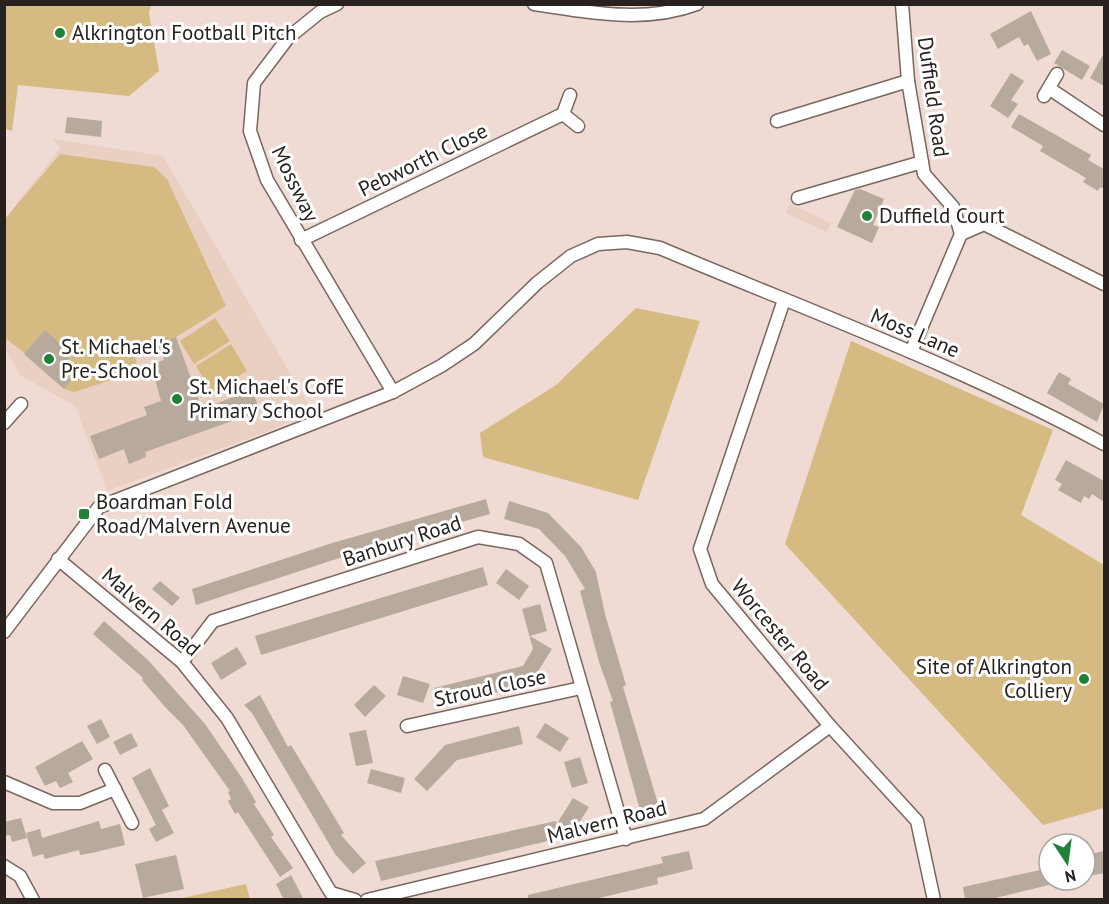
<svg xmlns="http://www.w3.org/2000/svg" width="1109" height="904" viewBox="0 0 1109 904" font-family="'PT Sans',sans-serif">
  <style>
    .built { fill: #eacfc3 }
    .green { fill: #d5bb81 }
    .building { fill: #b7a99b }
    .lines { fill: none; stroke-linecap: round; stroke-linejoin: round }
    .street-casing { stroke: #78675f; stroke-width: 15 }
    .street { stroke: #fff; stroke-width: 12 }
    .poi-dot { fill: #1f8236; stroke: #fff; stroke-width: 2 }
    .labels { text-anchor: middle; stroke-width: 6; stroke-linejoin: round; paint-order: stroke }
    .poi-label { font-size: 21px; fill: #28211d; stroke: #fff; text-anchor: start }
    .street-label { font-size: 21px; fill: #28211d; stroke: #fff }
  </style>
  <rect width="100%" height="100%" fill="#efdbd3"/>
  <g class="built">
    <polygon points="53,139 163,156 314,414 107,491 75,406 20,375 5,348 4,220 60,148"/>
    <polygon points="790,204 831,223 827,232 786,213"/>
  </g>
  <g class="green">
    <polygon points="4,5 151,5 149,13 159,71 129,96 18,85 12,131 5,129"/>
    <polygon points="60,154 154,167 167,179 226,306 176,337 134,351 137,365 125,372 124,376 74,392 64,389 71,380 67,376 72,369 65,363 72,354 45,331 25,353 5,338 4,220"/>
    <polygon points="636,308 700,321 638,500 483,457 480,433 556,385"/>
    <polygon points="215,318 230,341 194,364 180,341"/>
    <polygon points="851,341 1053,430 1021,515 1104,565 1104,808 1043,825 785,544"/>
    <polygon points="231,344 247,371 212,392 196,366"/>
    <polygon points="246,884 250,899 178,899"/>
  </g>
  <g class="building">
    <polygon points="1031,11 1051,54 1037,61 1028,44 1024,46 1019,37 998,49 990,34"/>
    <polygon points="1062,50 1090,66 1082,80 1054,63"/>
    <polygon points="1104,53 1104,86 1090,78"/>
    <polygon points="1011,73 1024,81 1011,100 1018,104 1008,118 990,106"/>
    <polygon points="1019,114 1091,155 1088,160 1104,169 1104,189 1100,187 1098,191 1083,182 1086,178 1040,151 1043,146 1011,127"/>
    <polygon points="67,117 102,121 101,137 65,133"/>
    <polygon points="860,189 884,199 873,225 879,227 872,243 837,227 855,190"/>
    <polygon points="45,330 72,354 65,363 72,370 67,376 71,380 64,389 24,354"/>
    <polygon points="176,337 202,409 252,390 260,411 145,452 146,457 129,464 124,449 99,459 90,436 147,415 144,407 161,401 151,365 164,360 158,344"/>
    <polygon points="1059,372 1071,379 1068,384 1104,404 1097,422 1047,393"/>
    <polygon points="1066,460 1104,481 1104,502 1092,494 1089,499 1084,496 1081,503 1058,490 1062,484 1055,480"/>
    <polygon points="486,499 490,514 373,547 196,605 192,589 329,544"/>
    <polygon points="509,501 548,513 581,547 596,572 605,614 626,685 623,687 658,804 640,810 610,702 613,701 599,662 580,591 585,589 565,556 539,529 504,519"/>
    <polygon points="483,567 488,585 261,655 255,636"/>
    <polygon points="506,569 529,586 519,600 496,583"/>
    <polygon points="160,581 180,598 172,606 152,589"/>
    <polygon points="540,604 547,631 530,636 552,649 530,684 439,707 434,688 523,666 533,649 522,609"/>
    <polygon points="104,621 148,660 205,724 242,778 256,802 254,804 274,835 271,837 293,868 280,877 238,812 235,814 228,801 231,799 228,792 230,791 183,725 165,707 142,680 143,678 93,634"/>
    <polygon points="237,647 247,664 221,680 211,663"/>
    <polygon points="403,676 430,684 423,703 397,695"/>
    <polygon points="374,685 386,696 365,717 354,705"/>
    <polygon points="260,695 288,747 291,745 344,833 341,835 366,863 353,874 335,854 252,713 244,705"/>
    <polygon points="101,719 110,737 97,744 87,726"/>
    <polygon points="545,723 569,738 560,752 536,737"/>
    <polygon points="519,726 523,744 457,760 427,791 414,779 445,745"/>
    <polygon points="366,730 373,763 356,766 349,733"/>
    <polygon points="131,733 138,746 120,755 113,742"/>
    <polygon points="82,741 93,759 68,773 73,782 60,788 56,781 45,786 35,767"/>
    <polygon points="580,757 588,783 572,788 564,762"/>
    <polygon points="150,768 169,806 162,810 174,833 156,842 149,829 156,825 132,778"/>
    <polygon points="371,769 405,778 401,793 367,783"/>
    <polygon points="573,798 589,807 573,832 558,822"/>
    <polygon points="21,818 27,838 12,842 10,835 4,836 4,822"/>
    <polygon points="99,821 101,829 120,824 125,845 92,853 80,855 79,850 45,859 43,854 33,857 26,833 40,829 42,838"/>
    <polygon points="556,821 560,838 381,881 375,861"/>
    <polygon points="689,851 693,869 657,878 658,884 591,900 528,900 528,895 663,863 661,857"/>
    <polygon points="1104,851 1104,873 1085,877 1085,855"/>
    <polygon points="176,855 184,889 143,898 135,864"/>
    <polygon points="1049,868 1049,885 987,900 965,900 963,887"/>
    <polygon points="291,875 304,900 284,900 276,884"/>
  </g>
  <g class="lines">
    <g class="street-casing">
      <g id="street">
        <polyline points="337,4 320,12 288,38 254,83 250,131 267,180 393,392"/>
        <path d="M534 4C588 12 644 24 697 4"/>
        <polyline points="902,4 908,81 924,174 953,207 961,234 911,352"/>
        <polyline points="1050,89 1104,125"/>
        <polyline points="1044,96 1057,74"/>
        <polyline points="563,114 570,95"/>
        <polyline points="777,121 908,81"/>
        <polyline points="798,198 922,162"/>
        <polyline points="961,234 984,224 1104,284"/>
        <polyline points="301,240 563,114 578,126"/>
        <polyline points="784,300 700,549 712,584 830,726 917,821 934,900"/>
        <polyline points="4,423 21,404"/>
        <polyline points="58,559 182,662 227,718 331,893 355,900"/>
        <path d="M4 632 99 507 393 392 441 366 474 344 537 283 571 256 598 244 627 242 660 248C809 311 962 367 1104 444"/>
        <polyline points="182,662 213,621 478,537 519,544 546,563 626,839"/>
        <polyline points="407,726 581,688"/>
        <polyline points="105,770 132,823"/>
        <polyline points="4,782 53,803 80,803 115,789"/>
        <polyline points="4,866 20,876 33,900"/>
        <polyline points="367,900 704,819 830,726"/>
      </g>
    </g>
    <use href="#street" class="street"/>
  </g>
  <g class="poi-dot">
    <circle cx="60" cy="33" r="6"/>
    <circle cx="867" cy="216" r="6"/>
    <circle cx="49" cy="359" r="6"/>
    <circle cx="177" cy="399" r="6"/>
    <rect x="78" y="508" width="12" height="12" rx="3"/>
    <circle cx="1084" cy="679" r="6"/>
  </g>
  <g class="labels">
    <g class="poi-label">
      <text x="72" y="40">Alkrington Football Pitch</text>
      <text x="879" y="223">Duffield Court</text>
      <text x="61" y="354">St. Michael's<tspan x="61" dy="24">Pre-School</tspan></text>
      <text x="189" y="394">St. Michael's CofE<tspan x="189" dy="24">Primary School</tspan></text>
      <text x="96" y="509">Boardman Fold<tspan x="96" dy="24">Road/Malvern Avenue</tspan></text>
      <text x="1072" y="674" text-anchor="end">Site of Alkrington<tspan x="1072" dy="24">Colliery</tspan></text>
    </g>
    <g class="street-label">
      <text transform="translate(933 97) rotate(82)" y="7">Duffield Road</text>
      <text transform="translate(423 160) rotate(-26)" y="7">Pebworth Close</text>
      <text transform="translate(295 184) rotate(64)" y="7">Mossway</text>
      <text transform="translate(915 333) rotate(23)" y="7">Moss Lane</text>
      <text transform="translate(402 541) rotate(-18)" y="7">Banbury Road</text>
      <text transform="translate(151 612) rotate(41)" y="7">Malvern Road</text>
      <text transform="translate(780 635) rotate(50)" y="7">Worcester Road</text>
      <text transform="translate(490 688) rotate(-12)" y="7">Stroud Close</text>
      <text transform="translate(607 822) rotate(-14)" y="7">Malvern Road</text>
    </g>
  </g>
  <rect width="1109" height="904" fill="none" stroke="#28211d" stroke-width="12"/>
  <g transform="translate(1067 862) rotate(167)"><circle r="28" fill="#ffffff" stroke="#a9a6a5" stroke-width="1.5"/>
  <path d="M0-4.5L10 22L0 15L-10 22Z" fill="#1f8236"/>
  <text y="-9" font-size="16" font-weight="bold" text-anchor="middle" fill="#28211d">N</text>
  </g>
</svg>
